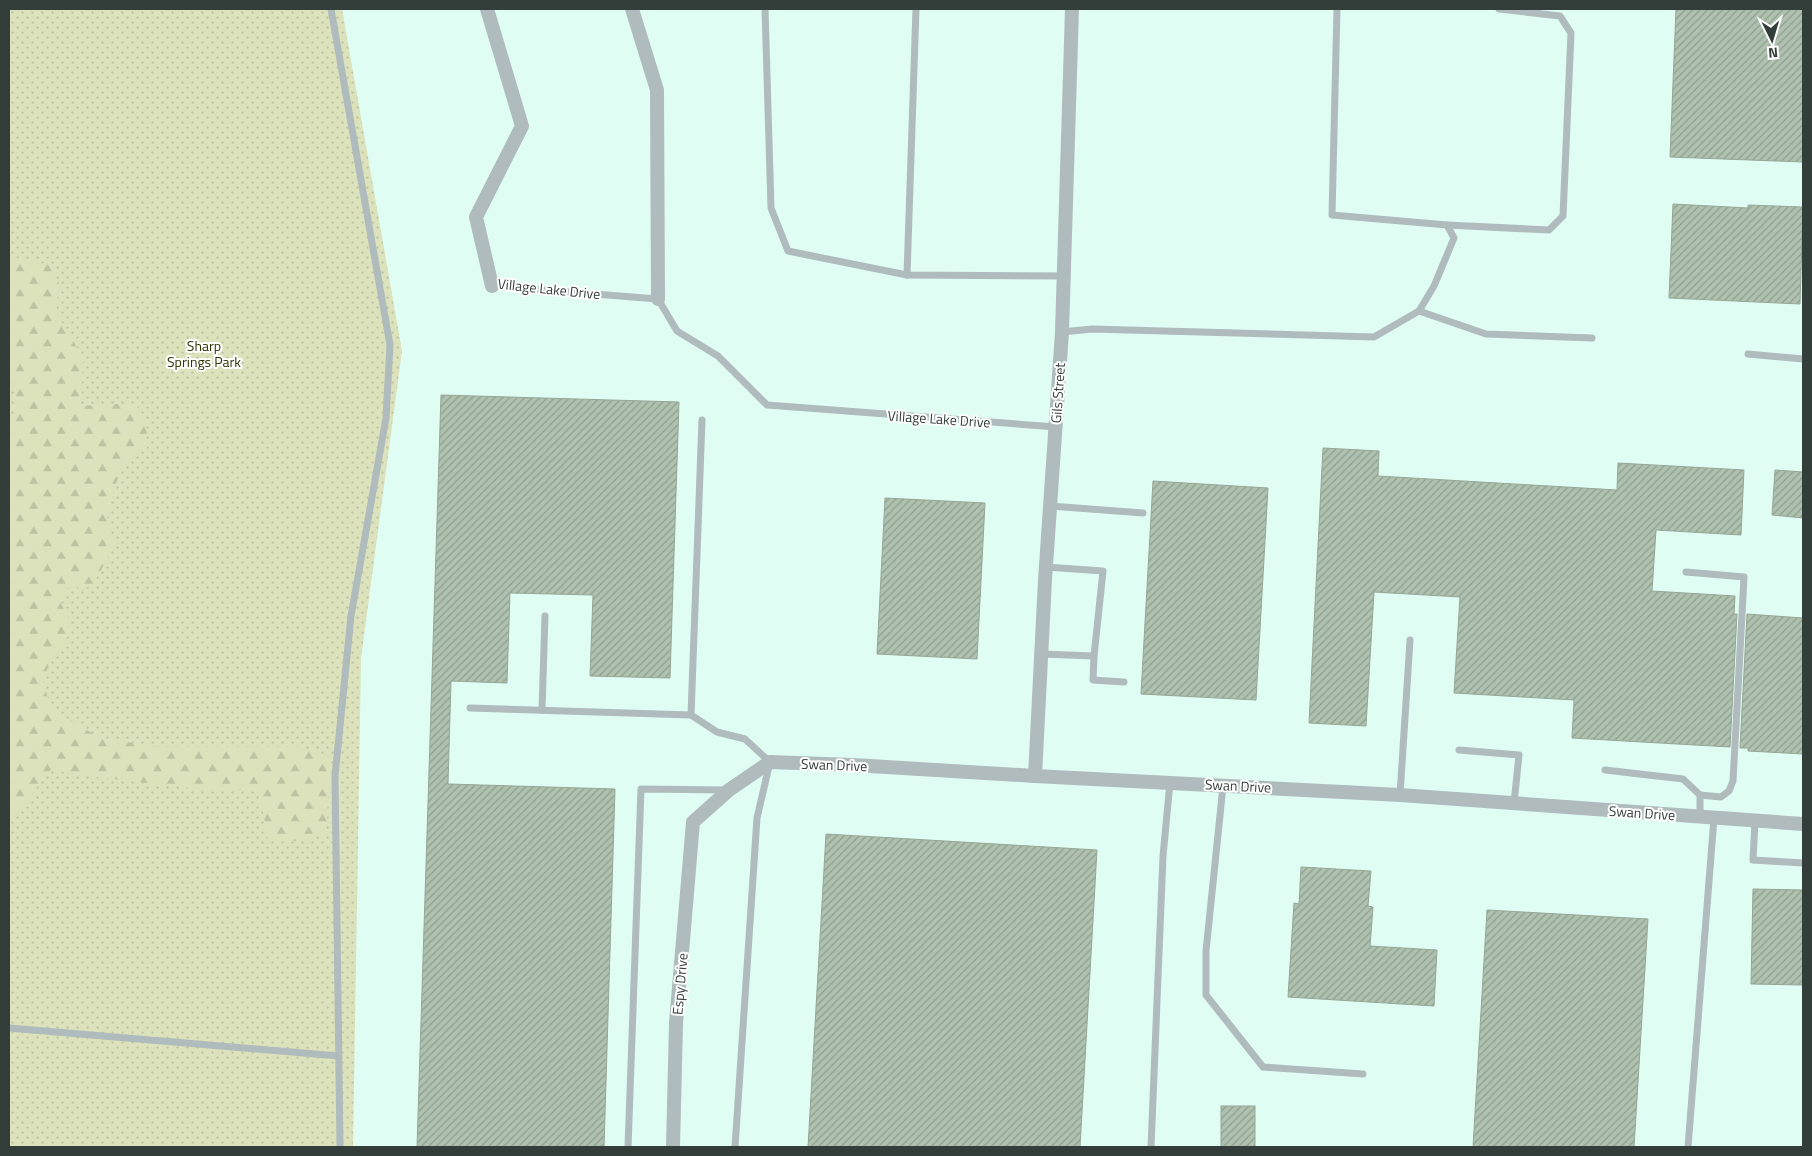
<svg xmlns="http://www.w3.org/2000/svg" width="1812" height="1156" viewBox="0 0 1812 1156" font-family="'Titillium Web',sans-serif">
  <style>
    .green { fill: url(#green-dots) }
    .forest { fill: url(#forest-firs) }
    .building { fill: url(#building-hatch); stroke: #95a695 }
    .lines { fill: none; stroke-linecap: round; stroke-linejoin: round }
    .service { stroke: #afbbbd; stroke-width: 7 }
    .minor { stroke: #afbbbd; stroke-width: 14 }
    .labels { text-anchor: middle; stroke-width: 4; stroke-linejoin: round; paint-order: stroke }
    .street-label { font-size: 14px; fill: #333e3b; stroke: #fff }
    .park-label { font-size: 14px; fill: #2f3303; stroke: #fff }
  </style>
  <defs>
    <pattern id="green-dots" width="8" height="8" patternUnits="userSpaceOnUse" patternTransform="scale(1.25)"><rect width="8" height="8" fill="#dce2bb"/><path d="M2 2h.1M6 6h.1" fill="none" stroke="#bdc3a2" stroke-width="1.8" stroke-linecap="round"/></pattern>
    <pattern id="forest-firs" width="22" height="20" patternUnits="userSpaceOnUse" patternTransform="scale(1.25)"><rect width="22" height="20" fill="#dce2bb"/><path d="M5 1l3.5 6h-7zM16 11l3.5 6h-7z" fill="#bdc3a2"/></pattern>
    <pattern id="building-hatch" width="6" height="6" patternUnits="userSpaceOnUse" patternTransform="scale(1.25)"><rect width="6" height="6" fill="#afc1af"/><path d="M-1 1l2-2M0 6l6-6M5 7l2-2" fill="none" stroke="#8f9e90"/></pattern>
  </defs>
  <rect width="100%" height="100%" fill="#e0fdf4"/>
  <polygon class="green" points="9,9 342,9 402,351 361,658 353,1147 9,1147"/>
  <polygon class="forest" points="10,256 49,265 59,282 56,313 83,357 81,406 134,403 146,419 147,448 123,465 115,486 107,516 115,546 91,587 66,588 60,602 70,620 65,648 51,657 43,682 51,708 100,738 161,747 303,747 330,758 326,835 291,842 268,840 259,790 199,789 96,777 50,770 9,825 9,415 17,417 16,396 9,381 9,257"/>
  <g class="building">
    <polygon points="1676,9 1803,9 1803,162 1670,157"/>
    <polygon points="1673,204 1748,208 1748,205 1803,207 1800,304 1669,298"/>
    <polygon points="441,395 679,402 670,678 590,676 593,595 510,593 507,683 451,681 448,784 615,789 604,1147 417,1147"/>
    <polygon points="1323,448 1379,451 1378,476 1617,490 1618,463 1744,470 1741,535 1656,530 1652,591 1735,596 1734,614 1737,614 1730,747 1572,738 1574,700 1454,693 1460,597 1374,592 1366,726 1309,723"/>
    <polygon points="1775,470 1803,472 1803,518 1772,515"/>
    <polygon points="1153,481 1268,488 1256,700 1141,694"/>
    <polygon points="885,498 985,503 977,659 877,654"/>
    <polygon points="1747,614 1803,618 1803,754 1748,751 1748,748 1740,748"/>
    <polygon points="826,834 1097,850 1080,1147 808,1147"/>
    <polygon points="1301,867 1371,871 1368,906 1373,907 1370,946 1437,950 1434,1006 1288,997 1294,903 1299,904"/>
    <polygon points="1753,889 1803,890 1803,985 1751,984"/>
    <polygon points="1487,910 1648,919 1634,1147 1473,1147"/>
    <rect x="1221" y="1106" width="34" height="41"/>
  </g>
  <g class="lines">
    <g class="service">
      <polyline points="331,9 390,345 386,418 351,616 335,776 340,1147"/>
      <polyline points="765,9 771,208 788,251 907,275 1063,276"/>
      <polyline points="1447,225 1549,230 1563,216 1571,33 1560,16 1499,9"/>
      <polyline points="907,275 916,9"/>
      <polyline points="492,286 658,299 677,331 718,356 767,405 1056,427"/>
      <polyline points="1419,311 1486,334 1592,338"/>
      <polyline points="1062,332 1092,329 1374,337 1419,311 1434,286 1454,238 1447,225 1332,215 1337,9"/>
      <polyline points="1748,354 1803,359"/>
      <polyline points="1050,506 1143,513"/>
      <polyline points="1686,572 1744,577 1733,781 1729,791 1721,797 1700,795"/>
      <polyline points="1041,654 1094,656 1103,571 1046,567"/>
      <polyline points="1094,656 1093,680 1124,682"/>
      <polyline points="470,708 691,715 717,732 745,739 770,762 757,818 735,1147"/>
      <polyline points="542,710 545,616"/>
      <polyline points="691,715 702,420"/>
      <polyline points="1459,750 1519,755 1514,803"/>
      <polyline points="1605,770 1683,779 1700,795 1700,817"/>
      <polyline points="1223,786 1206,951 1206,995 1263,1067 1363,1074"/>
      <polyline points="1400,795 1410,640"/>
      <polyline points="1755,821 1753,860 1803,863"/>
      <polyline points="9,1028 338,1056"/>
      <polyline points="628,1147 641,789 727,790"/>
      <polyline points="1151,1147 1163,856 1170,782"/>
      <polyline points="1688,1147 1714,818"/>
    </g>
    <g class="minor">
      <polyline points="487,9 522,126 476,217 492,286"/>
      <polyline points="632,9 657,90 658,299"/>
      <polyline points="1035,776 1045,580 1062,332 1072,9"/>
      <polyline points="673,1147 676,1023 693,822 729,790 770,762 853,765 1035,776 1400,795 1803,824"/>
    </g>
  </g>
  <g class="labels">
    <g class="street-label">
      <text transform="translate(549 289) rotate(6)" y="5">Village Lake Drive</text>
      <text transform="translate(1058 393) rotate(-86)" y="5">Gils Street</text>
      <text transform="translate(939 419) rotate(4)" y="5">Village Lake Drive</text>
      <text transform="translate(834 765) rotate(2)" y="5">Swan Drive</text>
      <text transform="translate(1238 786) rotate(3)" y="5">Swan Drive</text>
      <text transform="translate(1642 813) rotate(4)" y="5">Swan Drive</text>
      <text transform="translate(680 984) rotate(-85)" y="5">Espy Drive</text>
    </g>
    <g class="park-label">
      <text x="204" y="351">Sharp<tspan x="204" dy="16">Springs Park</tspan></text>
    </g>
  </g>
  <rect width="1812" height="1156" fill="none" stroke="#333e3b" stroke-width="20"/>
  <g transform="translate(1772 40) rotate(175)" stroke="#ffffff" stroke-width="4" paint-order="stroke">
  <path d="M0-4L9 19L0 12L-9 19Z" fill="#333e3b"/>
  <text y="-8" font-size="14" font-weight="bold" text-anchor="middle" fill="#333e3b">N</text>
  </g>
</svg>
